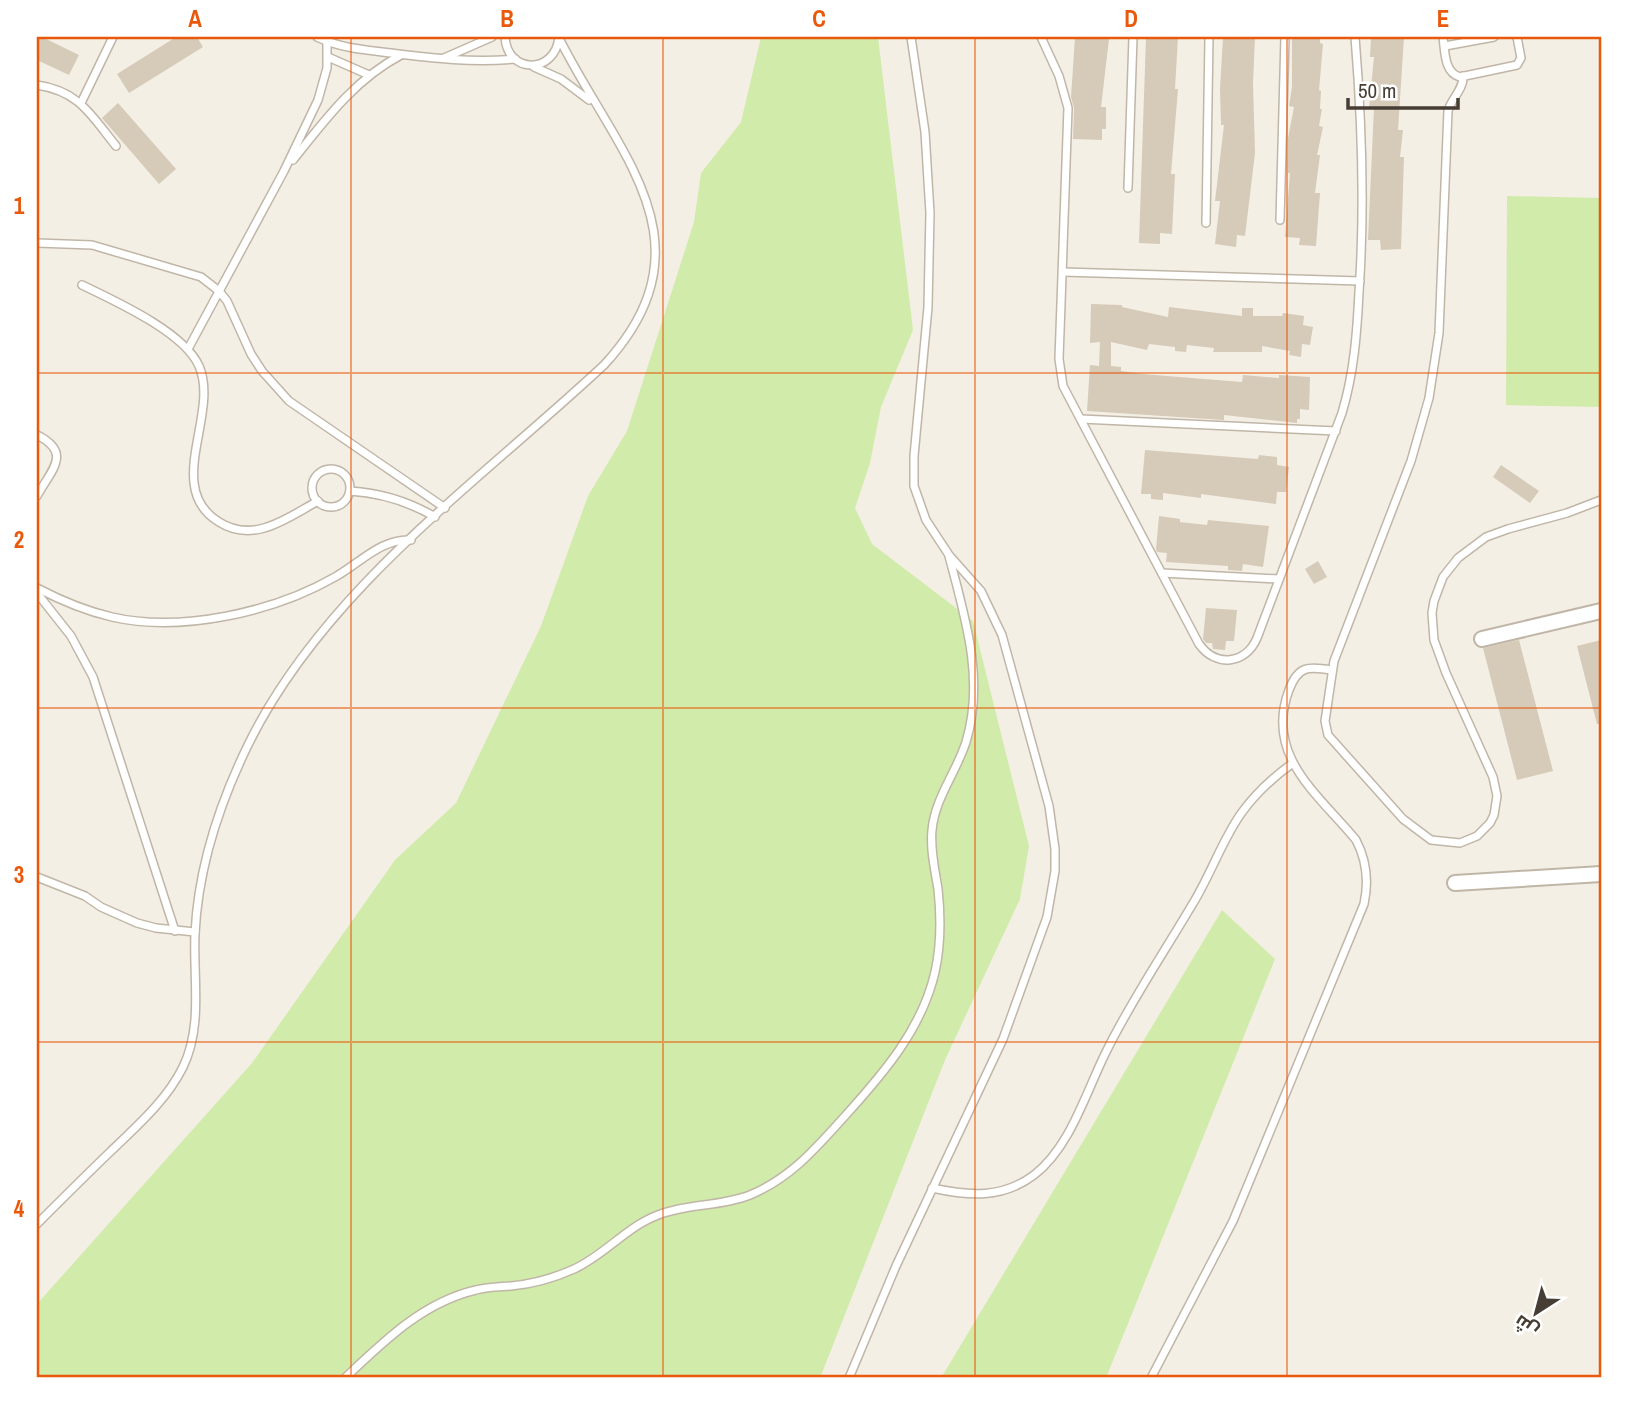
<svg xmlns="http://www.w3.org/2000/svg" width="1638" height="1415" viewBox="0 0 1638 1415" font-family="'Archivo Narrow',Cairo,sans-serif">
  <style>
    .green { fill: #d1ebaa }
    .building { fill: #d6cab9 }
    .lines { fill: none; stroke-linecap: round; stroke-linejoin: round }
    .lane-casing { stroke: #c0b6a7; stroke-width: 10 }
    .street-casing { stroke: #c0b6a7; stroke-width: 18 }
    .lane { stroke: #fff; stroke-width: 7 }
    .street { stroke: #fff; stroke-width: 14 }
    .grid { fill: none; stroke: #e8590c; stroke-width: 2; stroke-opacity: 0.55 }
    .neatline { fill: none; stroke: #e8590c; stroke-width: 2.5 }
    .grid-label { font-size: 23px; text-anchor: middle; font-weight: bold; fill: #e8590c }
  </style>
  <rect width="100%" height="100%" fill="#f4efe5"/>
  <g class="green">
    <polygon points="761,37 878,37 913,330 881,407 870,463 855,508 872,544 973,621 1029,846 1020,899 945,1060 820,1378 37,1378 37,1304 252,1063 395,860 456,803 541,626 588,496 627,431 694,222 701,173 741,122"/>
    <polygon points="1507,196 1601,198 1601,407 1506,405"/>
    <polygon points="1222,910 1275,959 1106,1378 941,1378"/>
  </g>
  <g class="building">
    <polygon points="37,37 42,37 79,55 69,75 37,60"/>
    <polygon points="176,37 197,37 203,47 129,93 117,74"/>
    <polygon points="1075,37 1109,39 1101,107 1106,107 1106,129 1102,129 1102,140 1073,139 1074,108 1071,97"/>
    <polygon points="1146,37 1178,37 1175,89 1178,89 1171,174 1175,174 1172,234 1160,233 1160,244 1139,243"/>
    <polygon points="1223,37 1255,37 1253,83 1255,153 1245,236 1237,235 1236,247 1215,244 1220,201 1215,201 1224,125 1221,125 1220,89"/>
    <polygon points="1292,37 1320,37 1320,43 1323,44 1319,90 1321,91 1320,109 1322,109 1319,126 1323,127 1317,155 1320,155 1315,193 1320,193 1316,246 1299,245 1300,238 1285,237 1290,173 1288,173 1288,138 1294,107 1289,106 1292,87"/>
    <polygon points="1371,37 1404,37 1398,130 1403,130 1400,157 1404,157 1401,249 1381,250 1380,240 1368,240 1374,108 1369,108 1374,57 1370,57"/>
    <polygon points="118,103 176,169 159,184 102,118"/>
    <polygon points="1091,304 1122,305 1122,307 1168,317 1169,307 1242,316 1242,308 1253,308 1253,316 1282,316 1283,313 1304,316 1303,325 1313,327 1310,345 1302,344 1301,357 1289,355 1290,351 1262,346 1262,352 1213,352 1214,348 1187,345 1186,352 1175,351 1175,347 1149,344 1147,350 1111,342 1111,366 1121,367 1121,371 1142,374 1242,382 1243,375 1279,378 1279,375 1310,377 1309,410 1300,409 1300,419 1297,419 1297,423 1224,415 1224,420 1087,411 1090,365 1099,366 1100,342 1090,343"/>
    <polygon points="1145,450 1258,459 1259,455 1277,457 1277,465 1289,467 1286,492 1277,492 1276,504 1201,494 1201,498 1163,493 1163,500 1151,499 1151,494 1141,494"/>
    <polygon points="1501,465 1539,491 1530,503 1493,477"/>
    <polygon points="1159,516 1180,519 1180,522 1207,525 1208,520 1269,526 1263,567 1243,564 1242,571 1228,570 1228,566 1166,562 1167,553 1157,552 1156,549"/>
    <polygon points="1318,561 1327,577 1314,584 1305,569"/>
    <polygon points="1206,608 1237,610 1234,641 1226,641 1225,650 1213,649 1212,643 1206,643 1203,639"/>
    <polygon points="1519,640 1553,771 1517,780 1483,648"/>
    <polygon points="1601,640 1601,724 1597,724 1577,646"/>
  </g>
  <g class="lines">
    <g class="lane-casing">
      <g id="lane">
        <path d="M317 37C340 48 365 50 391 53 432 58 472 63 515 59"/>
        <path d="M505 37C507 74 555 75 559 37"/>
        <path d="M1041 37 1059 76 1068 108 1059 359 1063 386 1199 644C1216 668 1246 664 1257 638L1342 413C1354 373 1357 333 1359 292 1365 207 1362 122 1355 37"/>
        <path d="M1443 37C1445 51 1444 73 1460 77L1517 65 1521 58 1517 37"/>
        <polyline points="1445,46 1494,37"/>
        <polyline points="328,57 369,75"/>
        <polyline points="444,58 492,37"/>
        <polyline points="534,67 561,79 589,100"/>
        <path d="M1463 76C1464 89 1451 99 1448 111L1439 333 1429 398 1411 461 1334 661 1325 721 1328 735 1403 819 1431 840 1460 843 1477 836 1490 823 1494 815 1497 796 1493 777 1446 673 1434 640 1432 613 1434 601 1443 577 1458 558 1486 537 1508 529 1567 513 1601 500"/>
        <path d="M37 85C79 91 91 115 116 146"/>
        <polyline points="81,103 113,37"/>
        <path d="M293 160C325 120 354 80 401 55"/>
        <polyline points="1128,188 1133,37"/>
        <polyline points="1280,220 1285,37"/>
        <polyline points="1206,223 1209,37"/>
        <polyline points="37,243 92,245 201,277 219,291 227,301 251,354 262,371 289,401 445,508"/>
        <polyline points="1063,272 1360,281"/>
        <path d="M82 285C115 301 184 332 199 366 220 414 163 488 219 522 254 544 287 518 318 501"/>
        <polyline points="188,349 284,171 318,100 327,68 327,41"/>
        <polyline points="1081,419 1336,431"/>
        <path d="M37 435C73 453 51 470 37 496"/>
        <circle cx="331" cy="488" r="19"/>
        <path d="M350 491C381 493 408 501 435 517"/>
        <polyline points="1162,573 1279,579"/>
        <path d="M37 588C60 600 86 611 112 617 181 633 274 612 335 577 360 563 382 538 411 540"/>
        <polyline points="37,593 71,636 93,677 175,931"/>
        <polyline points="37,877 85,896 101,907 137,923 156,928 195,932"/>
        <path d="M932 1188C969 1196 1002 1199 1034 1175 1070 1148 1086 1092 1106 1052 1131 1001 1163 954 1192 905 1210 876 1221 843 1240 815 1254 795 1272 778 1293 763"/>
        <path d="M37 1224C61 1200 85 1176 110 1152 136 1127 167 1100 183 1067 203 1026 193 978 195 934 198 869 220 802 249 743 325 589 481 480 604 365 717 242 616 153 559 38"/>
        <path d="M345 1378C383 1342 423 1302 476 1290 488 1287 499 1287 511 1286 533 1284 554 1278 574 1269 605 1255 626 1227 658 1215 688 1203 720 1207 750 1195 791 1178 816 1148 845 1116 883 1074 922 1029 935 972 941 945 941 917 938 889 935 870 930 850 932 830 935 798 956 773 966 742 985 680 965 617 949 556"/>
        <polyline points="849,1378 896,1266 1003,1039 1047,917 1055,871 1055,849 1049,806 1002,635 981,591 949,555 926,520 914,486 914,456 928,307 930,213 925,132 911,37"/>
        <path d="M1151 1378 1233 1221 1364 904C1369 881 1367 861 1356 840 1319 795 1264 756 1289 690 1298 666 1308 666 1331 670"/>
      </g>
    </g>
    <g class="street-casing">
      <g id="street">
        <polyline points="1482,639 1601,611"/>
        <polyline points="1455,883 1601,874"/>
      </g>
    </g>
    <use href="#lane" class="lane"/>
    <use href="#street" class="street"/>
  </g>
  <path class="grid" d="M351 37V1378M663 37V1378M975 37V1378M1287 37V1378M37 373H1601M37 708H1601M37 1042H1601"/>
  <rect width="1638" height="1415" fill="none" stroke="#ffffff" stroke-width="77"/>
  <g transform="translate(1536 1313) rotate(216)" stroke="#ffffff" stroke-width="5" paint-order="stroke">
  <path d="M0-5L12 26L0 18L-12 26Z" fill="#463e34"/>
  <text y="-10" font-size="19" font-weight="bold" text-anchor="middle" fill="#463e34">ش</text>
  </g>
  <path d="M1348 98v10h110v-10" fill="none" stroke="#463e34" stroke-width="3.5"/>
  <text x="1358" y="98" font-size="21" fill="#463e34" stroke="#ffffff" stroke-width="5" paint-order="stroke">50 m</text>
  <rect x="38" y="38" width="1562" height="1338" class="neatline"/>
  <g class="grid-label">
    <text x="195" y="27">A</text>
    <text x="507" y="27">B</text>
    <text x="819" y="27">C</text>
    <text x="1131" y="27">D</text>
    <text x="1443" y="27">E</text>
    <text x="19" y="214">1</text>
    <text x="19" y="548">2</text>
    <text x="19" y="883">3</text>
    <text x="19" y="1217">4</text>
  </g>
</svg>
